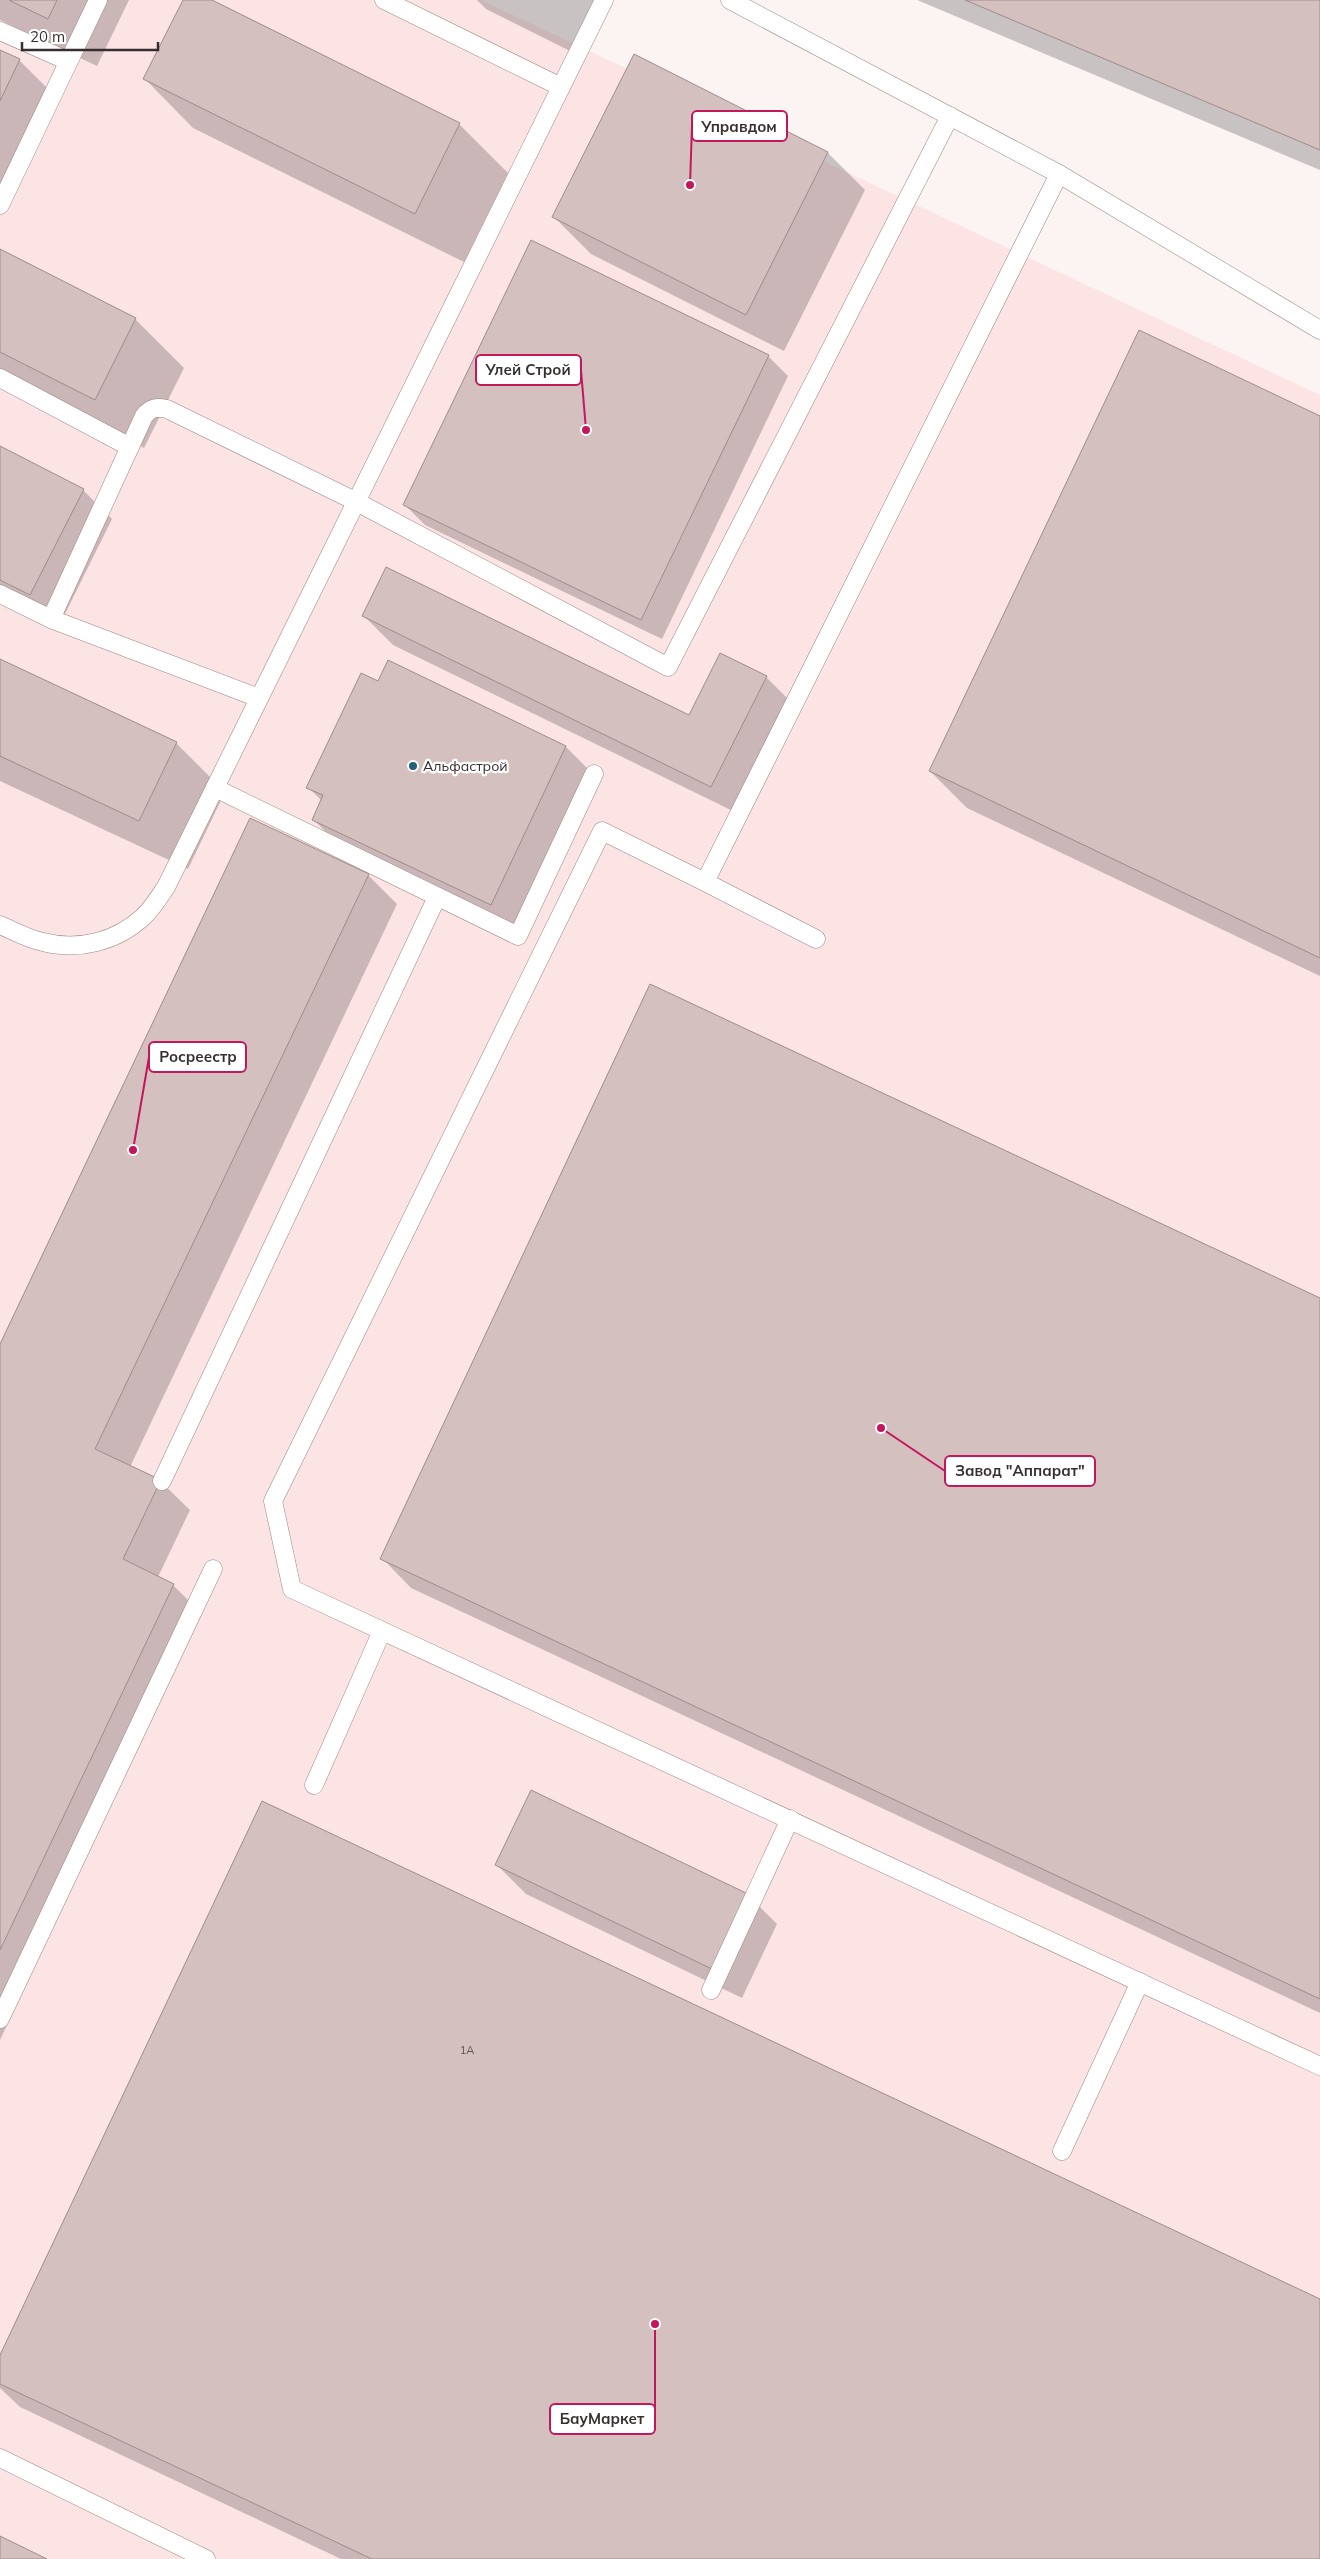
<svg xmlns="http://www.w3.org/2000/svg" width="1320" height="2559" viewBox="0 0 1320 2559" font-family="Mulish,sans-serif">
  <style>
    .built { fill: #fde4e4 }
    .shadow { fill: #0003 }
    .building { fill: #d5c0c0; stroke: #9f8b8c }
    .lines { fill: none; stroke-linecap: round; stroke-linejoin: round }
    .lane-casing { stroke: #9a8686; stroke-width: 19 }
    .lane { stroke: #fff; stroke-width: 18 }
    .poi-dot { fill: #246078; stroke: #fff; stroke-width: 2 }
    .labels { text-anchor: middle; stroke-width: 4.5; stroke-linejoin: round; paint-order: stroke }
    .number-label { font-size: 11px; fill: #5e5353 }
    .poi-label { font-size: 14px; fill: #372f2f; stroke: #fff; text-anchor: start }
    .leader { fill: none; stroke: #c2185b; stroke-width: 2 }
    .callout-dot { fill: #c2185b; stroke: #fff; stroke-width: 2 }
    .callout { fill: #fff; stroke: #c2185b; stroke-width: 2 }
    .callout-label { font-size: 15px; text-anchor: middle; font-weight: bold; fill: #372f2f }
  </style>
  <rect width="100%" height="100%" fill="#fcf3f3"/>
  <polygon class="built" points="0,0 481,0 1320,395 1320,2559 0,2559"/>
  <g class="shadow">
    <polygon points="0,0 129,0 97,66 0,20"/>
    <polygon points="184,0 209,0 459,124 508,173 464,262 193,128 145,79"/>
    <polygon points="477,0 606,0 578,55 486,9"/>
    <polygon points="917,0 1320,0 1320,170"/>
    <polygon points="0,51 19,60 48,89 0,192"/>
    <polygon points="635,56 828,153 865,190 784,351 591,254 554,217"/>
    <polygon points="0,251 135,319 184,368 144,448 0,375"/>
    <polygon points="768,356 788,376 662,639 425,525 405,505"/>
    <polygon points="1320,418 1320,976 967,808 930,771"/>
    <polygon points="0,448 83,490 112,519 60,624 0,593"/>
    <polygon points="364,616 690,717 766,677 795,706 741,815 393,645"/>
    <polygon points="0,661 176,743 225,792 188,869 0,781"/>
    <polygon points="388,662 566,747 595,776 520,933 342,849 313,819 322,801 308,787 378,683"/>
    <polygon points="368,875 397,904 130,1467 160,1481 190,1510 158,1577 173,1585 202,1614 0,2040 0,1348"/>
    <polygon points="1320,1299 1320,2013 411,1588 382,1558"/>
    <polygon points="497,1865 748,1895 777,1924 742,1998 526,1894"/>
    <polygon points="1320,2301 1320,2559 341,2559 20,2407 0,2388 0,2358"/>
  </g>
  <g class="building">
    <polygon points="9,0 57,0 48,19"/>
    <polygon points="183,0 212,0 460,123 415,214 143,79"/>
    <polygon points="965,0 1320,0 1320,150"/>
    <polygon points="0,50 20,59 0,101"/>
    <polygon points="634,54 828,152 746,315 552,217"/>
    <polygon points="531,240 769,355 641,620 403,505"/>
    <polygon points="0,249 136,318 95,400 0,352"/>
    <polygon points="1139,330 1320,416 1320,958 929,771"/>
    <polygon points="0,446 84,489 30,595 0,580"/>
    <polygon points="386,567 689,715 720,653 767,676 711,787 362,616"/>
    <polygon points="0,659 177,742 139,821 0,756"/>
    <polygon points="388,660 566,746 491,905 312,820 323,795 306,788 361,673 378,681"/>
    <polygon points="250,818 369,874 95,1449 161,1480 123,1559 174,1584 0,1950 0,1344"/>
    <polygon points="650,984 1320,1298 1320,1999 380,1559"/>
    <polygon points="531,1790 748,1894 712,1969 495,1865"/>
    <polygon points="262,1801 1320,2299 1320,2559 372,2559 0,2384 0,2355"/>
    <polygon points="0,2536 47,2559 0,2559"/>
  </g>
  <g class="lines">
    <g class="lane-casing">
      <g id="lane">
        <polyline points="384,0 561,87"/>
        <polyline points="730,0 1059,174 1320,330"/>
        <polyline points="0,31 68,61"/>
        <polyline points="1059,174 705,882 602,831 273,1501 292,1589 1320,2066"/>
        <polyline points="0,205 98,0"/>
        <polyline points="0,378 130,447"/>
        <path d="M0 594 51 619 144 416C151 407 157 407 167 409L355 501 668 667 950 116"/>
        <polyline points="51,619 259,698"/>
        <polyline points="215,788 518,936 594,774"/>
        <polyline points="705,882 816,939"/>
        <path d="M0 925C14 931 28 939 43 942 78 951 116 942 143 917 152 909 159 897 166 887L604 0"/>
        <polyline points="162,1481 437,897"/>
        <polyline points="314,1785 382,1631"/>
        <polyline points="711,1990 790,1819"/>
        <polyline points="0,2019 213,1569"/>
        <polyline points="1062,2151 1140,1982"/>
        <polyline points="0,2458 206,2559"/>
      </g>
    </g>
    <use href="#lane" class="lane"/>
  </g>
  <circle class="poi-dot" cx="413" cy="766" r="5"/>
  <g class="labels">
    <g class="number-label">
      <text x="467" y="2054">1А</text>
    </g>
    <g class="poi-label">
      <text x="423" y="771">Альфастрой</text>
    </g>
  </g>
  <path class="leader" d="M690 185L692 126M586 430L581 370M133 1150L149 1057M881 1428L945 1471M655 2324L655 2419"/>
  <g class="callout-dot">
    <circle cx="690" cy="185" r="5"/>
    <circle cx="586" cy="430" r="5"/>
    <circle cx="133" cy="1150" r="5"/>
    <circle cx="881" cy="1428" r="5"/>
    <circle cx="655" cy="2324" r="5"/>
  </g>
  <g class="callout">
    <rect x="692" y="111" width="95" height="30" rx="5"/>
    <rect x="476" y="355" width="105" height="30" rx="5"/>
    <rect x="149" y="1042" width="97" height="30" rx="5"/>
    <rect x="945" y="1456" width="150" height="30" rx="5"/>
    <rect x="550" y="2404" width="105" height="30" rx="5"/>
  </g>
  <g class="callout-label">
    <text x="739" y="132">Управдом</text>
    <text x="528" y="375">Улей Строй</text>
    <text x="198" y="1062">Росреестр</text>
    <text x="1020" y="1476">Завод "Аппарат"</text>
    <text x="602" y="2424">БауМаркет</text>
  </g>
  <path d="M22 42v8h136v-8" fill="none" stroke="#372f2f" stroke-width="2.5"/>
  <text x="30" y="42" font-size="15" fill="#372f2f" stroke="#ffffff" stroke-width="4" paint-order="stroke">20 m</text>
</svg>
